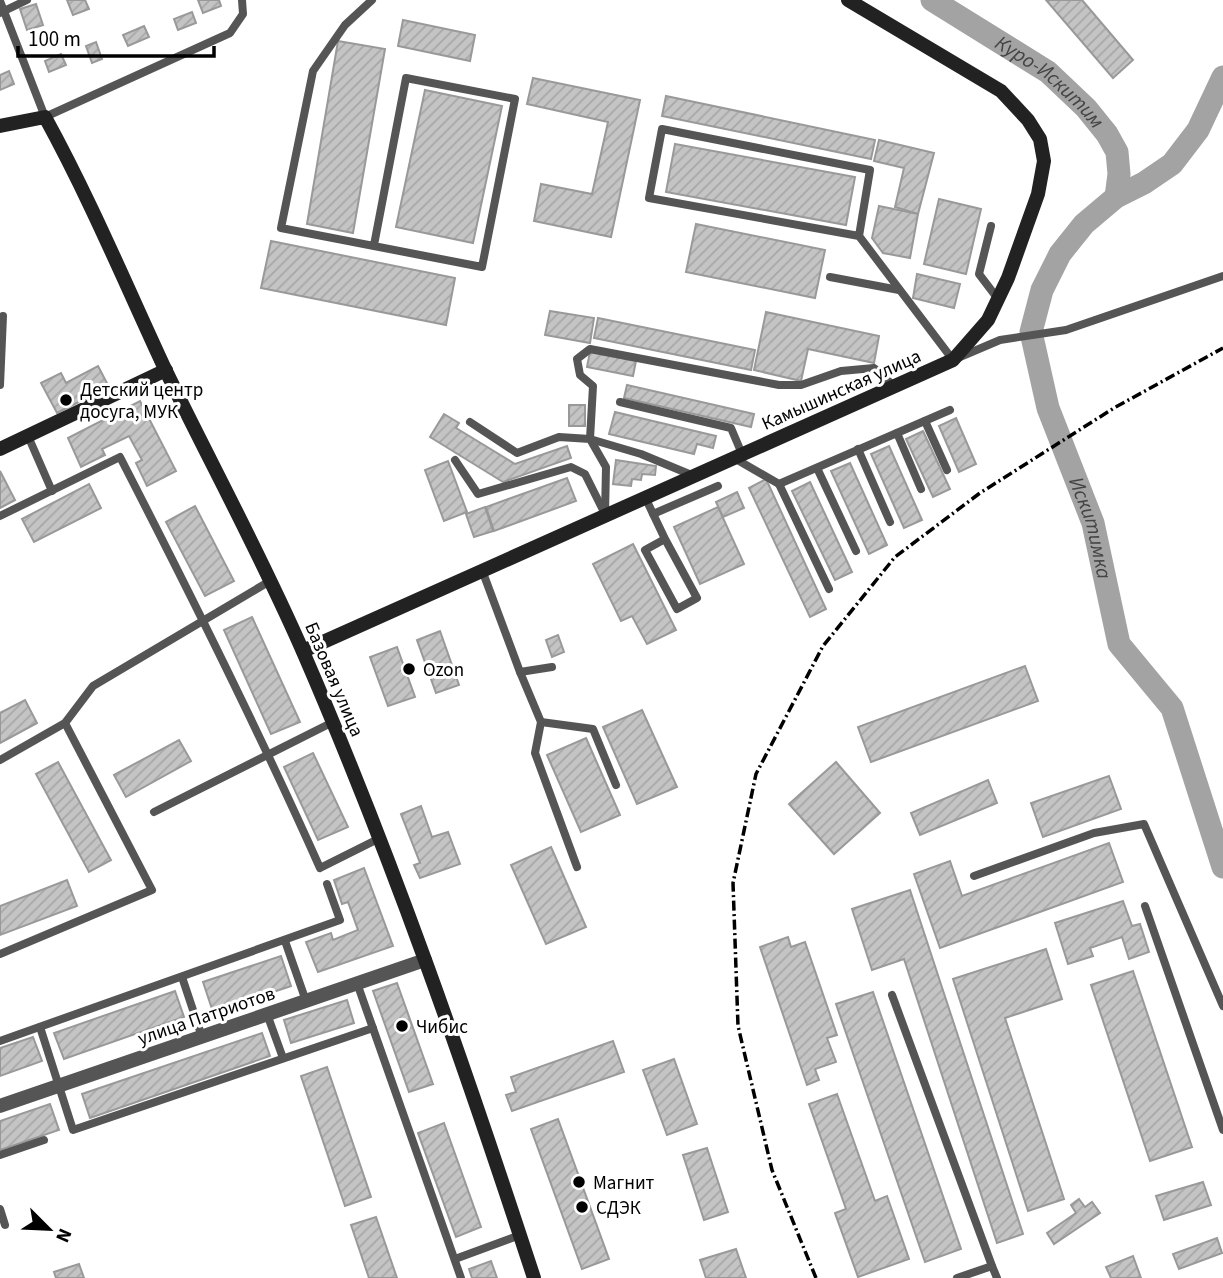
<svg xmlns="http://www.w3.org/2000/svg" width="1223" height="1278" viewBox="0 0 1223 1278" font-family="'Source Sans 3',sans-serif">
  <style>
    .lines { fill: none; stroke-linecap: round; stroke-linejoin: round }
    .river { stroke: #a3a3a3; stroke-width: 23 }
    .building { fill: url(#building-hatch); stroke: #999; stroke-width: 2 }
    .lane { stroke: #555; stroke-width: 8 }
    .street { stroke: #555; stroke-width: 14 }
    .secondary { stroke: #222; stroke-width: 14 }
    .rail { stroke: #000; stroke-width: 3.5; stroke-dasharray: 10 3.5 2 3.5; stroke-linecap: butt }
    .poi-dot { fill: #000; stroke: #fff; stroke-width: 2.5 }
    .labels { text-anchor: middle; stroke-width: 6; stroke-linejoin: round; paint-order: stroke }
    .poi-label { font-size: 19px; fill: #000; stroke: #fff; text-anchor: start }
    .street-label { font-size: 19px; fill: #000; stroke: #fff }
    .water-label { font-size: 21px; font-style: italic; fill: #444; stroke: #fff }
  </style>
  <defs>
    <pattern id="building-hatch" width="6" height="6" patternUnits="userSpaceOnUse" patternTransform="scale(1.75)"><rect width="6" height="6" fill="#c4c4c4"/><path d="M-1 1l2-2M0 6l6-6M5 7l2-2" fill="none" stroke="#a7a7a7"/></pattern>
  </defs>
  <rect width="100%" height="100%" fill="#fff"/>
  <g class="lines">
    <g class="river">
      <path id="s1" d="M932 0 1048 72 1086 108 1107 134 1117 152 1119 174 1116 197"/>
      <path id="s2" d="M1223 77 1198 130 1172 164 1144 183 1116 197 1084 224 1060 254 1042 290 1031 332 1048 408 1093 523 1119 644 1172 708 1223 867"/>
    </g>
  </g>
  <g class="building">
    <polygon points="67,0 85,0 89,9 73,15"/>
    <polygon points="198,0 219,0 221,6 203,13"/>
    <polygon points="1046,0 1082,0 1133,60 1113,78"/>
    <polygon points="36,4 43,25 27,30 20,9"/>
    <polygon points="192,12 196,23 178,30 174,19"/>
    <polygon points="403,20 475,35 470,61 398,46"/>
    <polygon points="144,26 149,37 128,46 123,35"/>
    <polygon points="338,41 385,49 353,233 307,224"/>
    <polygon points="96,42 102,59 92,63 86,46"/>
    <polygon points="61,54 66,65 49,72 45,61"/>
    <polygon points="9,71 14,84 0,90 0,75"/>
    <polygon points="533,78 640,100 611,237 534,221 541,184 592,194 608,122 527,104"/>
    <polygon points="425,90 502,106 473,243 396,227"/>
    <polygon points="666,96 875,140 871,159 662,116"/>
    <polygon points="879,140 934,153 918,214 895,207 904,168 874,161"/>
    <polygon points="675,144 855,177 846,225 666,192"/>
    <polygon points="939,199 981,209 966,274 924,264"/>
    <polygon points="879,206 918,214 910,258 883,253 872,238"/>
    <polygon points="696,224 825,250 815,298 686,272"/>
    <polygon points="271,241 455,278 446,325 261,288"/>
    <polygon points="917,274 960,284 954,308 913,298"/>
    <polygon points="550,311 594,318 590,343 545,335"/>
    <polygon points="766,312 879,336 874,363 808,349 801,381 754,370"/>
    <polygon points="598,318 755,350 751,370 594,338"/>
    <polygon points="590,352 636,361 633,376 587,367"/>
    <polygon points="98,366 109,387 57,413 41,383 61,373 66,383"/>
    <polygon points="627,385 754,414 751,427 624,398"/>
    <polygon points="140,401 176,471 147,486 136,463 142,460 129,436 102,449 105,455 81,467 68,438"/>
    <rect x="569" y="405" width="16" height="21"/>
    <polygon points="615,412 716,436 713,448 697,444 694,454 609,434"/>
    <polygon points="444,414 459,423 456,428 515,464 567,446 571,458 503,482 430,437"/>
    <polygon points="956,418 976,464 959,472 939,426"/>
    <polygon points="923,431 950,489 933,497 906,439"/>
    <polygon points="889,446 922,520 904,528 871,454"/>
    <polygon points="616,460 656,466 655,475 642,474 641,480 632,479 631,486 613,484"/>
    <polygon points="448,461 467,512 444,521 425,470"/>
    <polygon points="850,463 887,545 869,554 831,471"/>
    <polygon points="0,471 15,500 0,508"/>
    <polygon points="567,478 576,501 494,531 486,507"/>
    <polygon points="766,479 826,609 810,617 749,488"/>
    <polygon points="810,482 852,572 835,580 792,491"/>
    <polygon points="89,484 101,508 34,542 22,519"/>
    <polygon points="737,492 744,508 723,517 716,502"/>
    <polygon points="195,506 234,581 205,596 166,522"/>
    <polygon points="485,507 493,531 474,537 466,514"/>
    <polygon points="718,507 744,564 700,584 674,527"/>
    <polygon points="633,544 676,630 647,644 632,616 621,621 593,564"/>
    <polygon points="252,617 300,722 271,734 224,630"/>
    <polygon points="440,631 459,685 436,693 417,640"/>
    <polygon points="558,635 564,652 552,657 546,640"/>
    <polygon points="397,647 415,697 388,706 370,657"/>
    <polygon points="1025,666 1038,701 871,762 858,727"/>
    <polygon points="25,700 37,723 0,743 0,713"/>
    <polygon points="642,710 677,787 637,804 603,727"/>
    <polygon points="586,738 620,815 581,832 547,755"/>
    <polygon points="179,740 191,761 126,797 114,775"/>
    <polygon points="313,753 348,827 318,840 284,767"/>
    <polygon points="58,762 111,860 89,872 36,774"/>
    <polygon points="836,762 880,813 834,854 789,804"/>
    <polygon points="1109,776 1121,809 1043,837 1031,803"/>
    <polygon points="988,780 997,803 920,835 911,813"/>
    <polygon points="421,806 432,837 448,832 460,864 420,878 414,865 420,863 401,814"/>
    <polygon points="1109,843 1123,882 940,948 914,874 950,861 962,896"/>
    <polygon points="551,847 586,927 546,944 511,865"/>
    <polygon points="364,868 393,946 318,972 306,942 331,933 333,940 358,930 348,902 342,904 334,880"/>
    <polygon points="67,880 77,906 0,935 0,906"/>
    <polygon points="910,890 1023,1234 997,1243 904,959 872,970 852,909"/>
    <polygon points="1123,901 1132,926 1140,924 1149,952 1129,959 1122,937 1090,948 1093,956 1068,964 1055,923"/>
    <polygon points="788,937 791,947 805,942 837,1035 827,1038 836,1062 815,1069 819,1080 807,1085 760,947"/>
    <polygon points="1046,949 1062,999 1005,1018 1064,1199 1028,1211 953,979"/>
    <polygon points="281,956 291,986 213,1012 203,982"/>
    <polygon points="1133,971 1192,1147 1150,1161 1091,985"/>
    <polygon points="397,983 433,1084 409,1092 373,991"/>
    <polygon points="175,991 184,1017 64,1059 54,1033"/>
    <polygon points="873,992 961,1249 925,1262 836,1004"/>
    <polygon points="347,1000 354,1023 291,1043 284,1020"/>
    <polygon points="262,1033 270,1056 90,1118 82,1094"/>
    <polygon points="33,1037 42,1061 0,1076 0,1048"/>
    <polygon points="613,1041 624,1072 512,1111 506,1095 516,1092 511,1077"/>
    <polygon points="674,1059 697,1124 667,1135 643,1070"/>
    <polygon points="327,1067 371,1197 345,1206 301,1076"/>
    <polygon points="837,1094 875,1201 887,1196 909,1259 858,1277 835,1213 846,1209 809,1104"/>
    <polygon points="50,1104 59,1130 0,1150 0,1121"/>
    <polygon points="558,1119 609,1259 582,1269 531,1129"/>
    <polygon points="444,1123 481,1227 456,1237 418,1133"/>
    <polygon points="707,1148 728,1212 704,1220 683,1155"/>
    <polygon points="1203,1182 1211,1205 1164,1220 1156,1196"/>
    <polygon points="1079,1199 1085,1207 1092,1202 1100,1213 1054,1244 1047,1233 1076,1213 1071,1205"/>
    <polygon points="376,1217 397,1278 369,1278 351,1225"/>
    <polygon points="1217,1238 1222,1253 1179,1269 1173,1254"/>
    <polygon points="736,1249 746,1278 706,1278 700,1260"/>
    <polygon points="1133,1256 1141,1278 1111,1278 1106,1267"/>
    <polygon points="491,1261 497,1278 472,1278 469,1269"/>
    <polygon points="79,1264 84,1278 56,1278 54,1272"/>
  </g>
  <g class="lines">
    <g class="lane">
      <polyline points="372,0 345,25 313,71 281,228 482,267 515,99 406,78 374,245"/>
      <polyline points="0,1 45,117 230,33 243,14 242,0"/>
      <polyline points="0,13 27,0"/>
      <polyline points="991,226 979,274 998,299"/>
      <polyline points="859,236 870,170 662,129 649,198 859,236 953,360 1000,340 1066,330 1223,276"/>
      <polyline points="830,277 899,290"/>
      <polyline points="0,385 3,316"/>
      <polyline points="620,402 731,428 742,454"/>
      <polyline points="925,421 947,470"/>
      <polyline points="470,422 517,453 559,437 590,439 606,467 605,515"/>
      <polyline points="897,433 921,489"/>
      <polyline points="28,436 52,491"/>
      <polyline points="858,449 890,522"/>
      <polyline points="734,458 779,484 950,410"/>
      <polyline points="455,460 478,494 571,467 585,474 604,512"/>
      <polyline points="817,468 856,551"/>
      <polyline points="694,476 641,454 590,439 593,386 580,375 577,359 590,349 779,385 801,385 841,371 874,368 894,386"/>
      <polyline points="779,484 829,589"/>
      <polyline points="645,497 665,539 645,550 677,609 697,598 665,539"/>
      <polyline points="653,514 718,486"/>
      <path d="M0 516 120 457C190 593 258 729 320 868L380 838"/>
      <polyline points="482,570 520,672 541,722 535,753 577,867"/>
      <polyline points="520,672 552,667"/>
      <polyline points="541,722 593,729 616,785"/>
      <polyline points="0,760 65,723 93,686 270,581"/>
      <polyline points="154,812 333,722"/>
      <polyline points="974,876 1094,833 1144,824 1223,1006"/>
      <polyline points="1145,906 1223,1130"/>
      <polyline points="285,941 306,1001"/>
      <polyline points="0,954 152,890 65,723"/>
      <polyline points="182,977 202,1037"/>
      <polyline points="357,983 461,1278"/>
      <polyline points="892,995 992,1266"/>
      <polyline points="267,1014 283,1058"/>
      <polyline points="40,1027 73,1130 373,1028"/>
      <polyline points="0,1041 340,920 327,884"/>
      <polyline points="0,1155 44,1140"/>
      <polyline points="0,1209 5,1225"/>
      <polyline points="455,1259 520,1235"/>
      <polyline points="957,1278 992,1266 997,1278"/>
    </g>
    <polyline class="street" points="0,1106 425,960"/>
    <g class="secondary">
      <path d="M0 126 45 117C90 199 126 285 165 369 211 464 262 557 304 654 392 857 465 1067 534 1278"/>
      <polyline points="0,449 166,370"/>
      <polyline points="303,651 953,360 988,320 1008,278 1038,194 1044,161 1040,139 1028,120 1001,91 848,0"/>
    </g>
    <polyline class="rail" points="816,1278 772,1170 738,1026 733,883 756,774 823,646 895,557 980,493 1114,408 1223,348"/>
  </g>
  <g class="poi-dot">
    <circle cx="66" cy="400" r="7"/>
    <circle cx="409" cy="669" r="7"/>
    <circle cx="402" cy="1026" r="7"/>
    <circle cx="579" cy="1182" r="7"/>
    <circle cx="582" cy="1207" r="7"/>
  </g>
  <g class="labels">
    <g class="poi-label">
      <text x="80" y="396">Детский центр<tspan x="80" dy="22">досуга, МУК</tspan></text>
      <text x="423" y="676">Ozon</text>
      <text x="416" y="1033">Чибис</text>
      <text x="593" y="1189">Магнит</text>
      <text x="596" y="1214">СДЭК</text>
    </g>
    <g class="street-label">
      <text transform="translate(841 389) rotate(-24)" y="7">Камышинская улица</text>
      <text transform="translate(335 679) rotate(67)" y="7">Базовая улица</text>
      <text transform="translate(206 1015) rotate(-19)" y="7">улица Патриотов</text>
    </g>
    <g class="water-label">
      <text dy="7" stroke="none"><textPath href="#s1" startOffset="144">Куро-Искитим</textPath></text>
      <text dy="7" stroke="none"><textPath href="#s2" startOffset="536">Искитимка</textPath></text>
    </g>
  </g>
  <g transform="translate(49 1229) rotate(114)" stroke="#ffffff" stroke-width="5" paint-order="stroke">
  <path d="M0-5L12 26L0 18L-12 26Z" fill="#000000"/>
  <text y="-10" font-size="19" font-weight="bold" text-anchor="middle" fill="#000000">N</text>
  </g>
  <path d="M18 46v10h196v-10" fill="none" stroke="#000000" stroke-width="3.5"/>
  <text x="28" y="46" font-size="21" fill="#000000" stroke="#ffffff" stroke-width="5" paint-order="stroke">100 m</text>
</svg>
